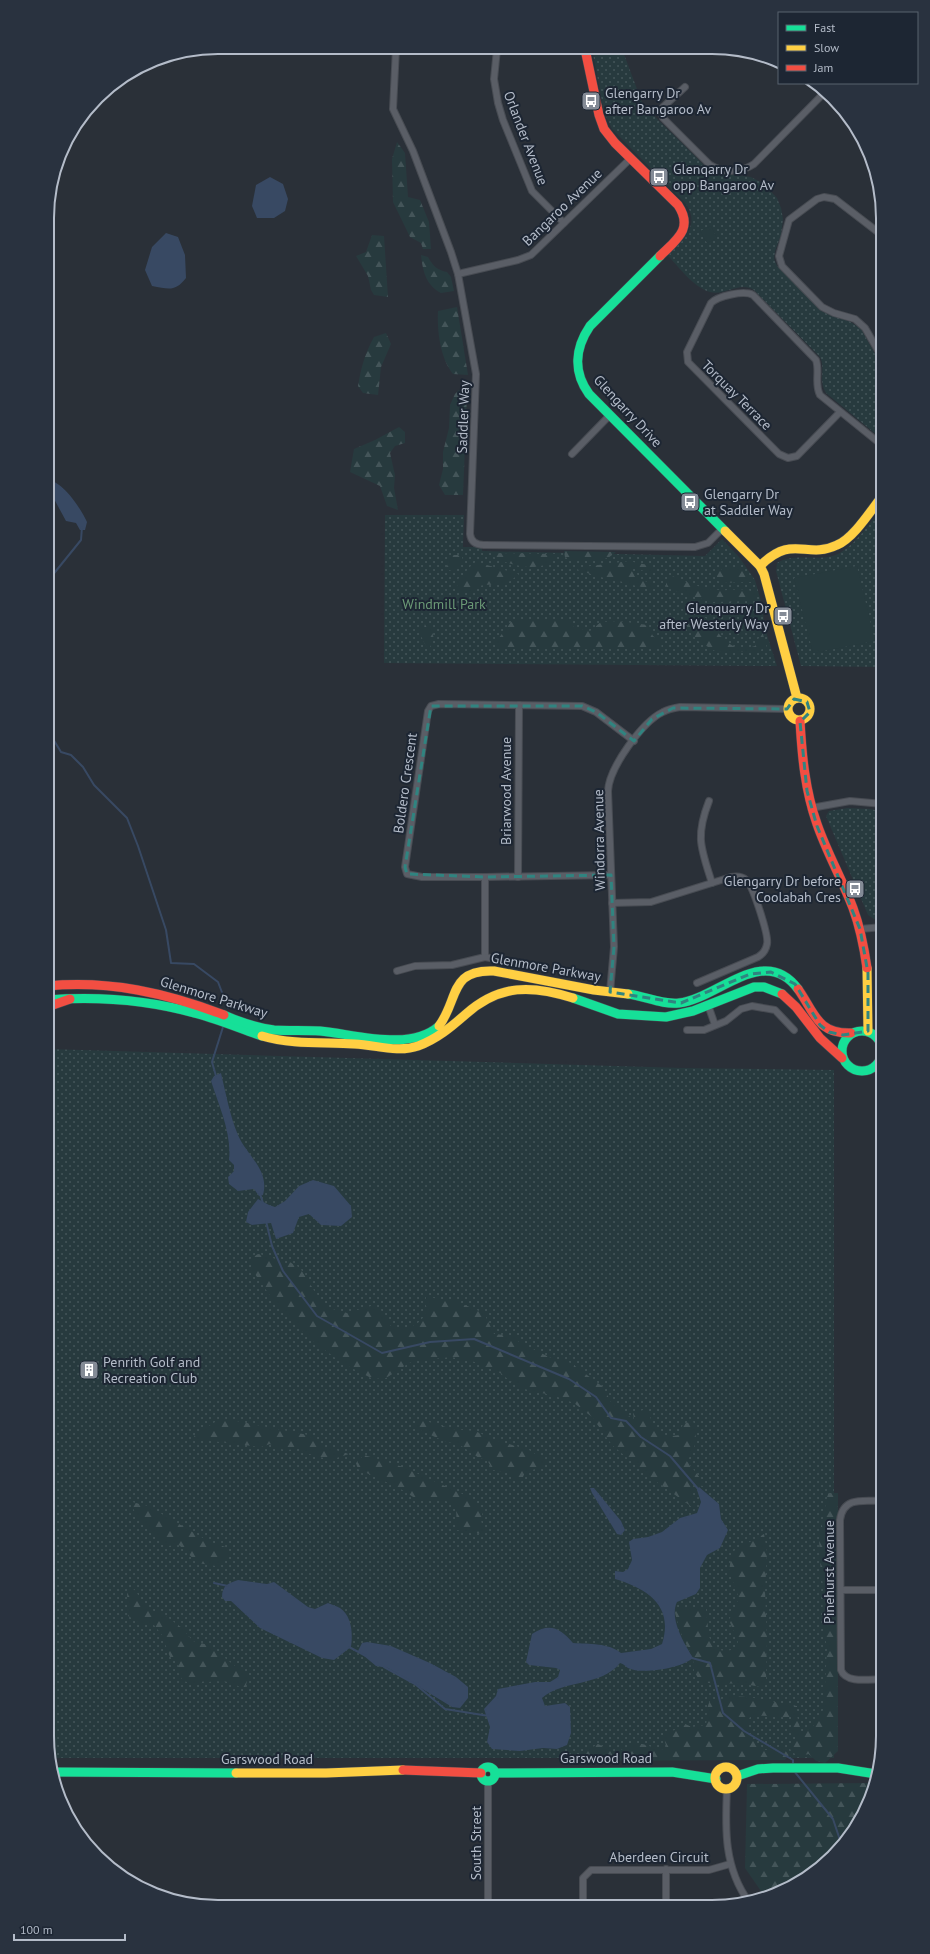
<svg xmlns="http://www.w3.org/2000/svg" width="930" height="1954" viewBox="0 0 930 1954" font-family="'PT Sans',sans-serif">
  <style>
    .grass { fill: url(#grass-dots) }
    .forest { fill: url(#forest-firs) }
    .garden { fill: #273a3e }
    .water { fill: #384963 }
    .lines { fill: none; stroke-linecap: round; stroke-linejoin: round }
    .stream { stroke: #384963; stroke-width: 2 }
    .street-casing { stroke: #484c53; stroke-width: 8 }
    .fast-casing { stroke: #484c53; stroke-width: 10 }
    .slow-casing { stroke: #484c53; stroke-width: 10 }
    .jam-casing { stroke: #484c53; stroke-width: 10 }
    .street { stroke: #5a5e66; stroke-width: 6 }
    .fast { stroke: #16e098; stroke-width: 9 }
    .slow { stroke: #ffcf43; stroke-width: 9 }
    .jam { stroke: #f24e42; stroke-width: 9 }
    .marked { fill: none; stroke: #308480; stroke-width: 3; stroke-dasharray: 8 5; stroke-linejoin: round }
    .labels { text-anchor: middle; stroke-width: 4; stroke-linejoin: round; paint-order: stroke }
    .poi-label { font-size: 14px; fill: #b4bcc9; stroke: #1d2633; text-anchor: start }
    .street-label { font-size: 14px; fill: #b4bcc9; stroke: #1d2633 }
    .park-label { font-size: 14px; fill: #6b9a76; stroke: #1d2633 }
    .rim { fill: none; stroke: #b4bcc9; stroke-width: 2 }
  </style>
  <defs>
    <pattern id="grass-dots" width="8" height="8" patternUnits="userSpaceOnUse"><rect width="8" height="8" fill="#273a3e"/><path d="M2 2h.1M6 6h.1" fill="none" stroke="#445559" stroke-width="1.8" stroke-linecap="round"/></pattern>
    <pattern id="forest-firs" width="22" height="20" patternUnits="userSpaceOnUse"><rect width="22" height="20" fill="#273a3e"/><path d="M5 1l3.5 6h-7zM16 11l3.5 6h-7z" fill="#445559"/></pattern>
  </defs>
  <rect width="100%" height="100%" fill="#2a3038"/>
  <g class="grass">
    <path d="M592 49H622L643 105 706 167 719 173 751 177 764 184 777 198 781 208 783 219 781 235 775 251 774 259 777 266 822 311 832 316 849 321 861 329 883 368V440L826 393C818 381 826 369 820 357L754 290C739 281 726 296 710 292 693 287 680 268 668 256 682 241 702 225 685 203L612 129 604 112Z"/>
    <path d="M883 507V667L801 666 776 571 777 563C794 553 814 561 832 556 851 552 871 521 883 507Z"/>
    <polygon points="385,515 464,515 463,547 482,547 482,551 705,556 722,539 739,557 755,580 760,598 766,632 777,666 384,663"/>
    <polygon points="848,808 870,809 883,812 883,919 874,919 868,915 826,816 829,811"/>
    <polygon points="47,1049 682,1068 834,1070 834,1758 50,1758 47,1736"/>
  </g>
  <g class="forest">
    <polygon points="397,142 405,153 408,197 420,200 429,222 431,249 423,249 421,243 410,237 393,202 392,159"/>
    <polygon points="372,235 384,236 388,297 374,295 371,290 368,276 356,256 366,252"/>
    <path d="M421 255 428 257C433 266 437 270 447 272L451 277 454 291 441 293C426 285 423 272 421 255Z"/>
    <path d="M457 307 468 375 453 374C440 358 437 331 438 311Z"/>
    <path d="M386 333 391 344 381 367 378 395 363 393 358 386C361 368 365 353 374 337Z"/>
    <polygon points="459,390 467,395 463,495 445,495 439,485 443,469 443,452 449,428 450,405 455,394"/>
    <polygon points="399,427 405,432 405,443 395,446 390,453 395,475 394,488 398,510 387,506 380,486 350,472 354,449 375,440"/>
    <polygon points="564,551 616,552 608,558 603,559 570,559 565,557"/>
    <path d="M493 553 557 554C546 575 512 566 495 558Z"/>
    <polygon points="450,555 458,555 462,557 463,560 455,567 454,572 447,569 448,556"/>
    <polygon points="629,561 652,566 653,570 651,573 634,568 631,569 636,579 657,584 657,587 647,588 618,582 577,570 583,567"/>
    <path d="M476 562 519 574C515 577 509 583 503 584 492 586 479 582 470 592L460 591 457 587 458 579C466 575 469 564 476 562Z"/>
    <polygon points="740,567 752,579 752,582 720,583 717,579 717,572 722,569"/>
    <path d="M672 576C687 582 704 590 721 590 732 591 745 586 755 593V601L712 602 672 590 666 586V582Z"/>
    <path d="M697 618H706C721 635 730 655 755 646L762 631 767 648 751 652 715 651 698 641 686 625Z"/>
    <polygon points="518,619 570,620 574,627 590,631 601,622 619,621 647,625 653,636 661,642 662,649 496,647 495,643 511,622"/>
    <path d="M425 624 432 627 434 630 432 632 434 639 429 649C423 642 421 638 420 628H424Z"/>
    <path d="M258 1254 268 1256 287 1264 288 1261 300 1268 315 1292 329 1308 347 1313 371 1306 382 1311 392 1328C405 1330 423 1326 426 1310 426 1306 426 1301 426 1297L455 1301 484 1313 494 1334 514 1336 519 1342 549 1357 571 1363 603 1387 611 1402 625 1414 634 1419 633 1413 643 1410 649 1413C654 1431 660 1439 679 1435L683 1424 693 1421C698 1436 696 1449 687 1461L706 1486 691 1485 692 1507 650 1477 612 1445 592 1417 574 1403 555 1396 520 1388 500 1373 475 1362 451 1357 415 1361 409 1363 386 1378 373 1379 342 1363 309 1338 276 1304 252 1270 250 1259Z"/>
    <path d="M221 1418 308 1435 322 1446 349 1454 330 1460C319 1456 307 1455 297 1448 286 1452 280 1449 270 1444L261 1447 196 1439 194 1436Z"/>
    <polygon points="419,1419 452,1429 475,1431 495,1440 529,1450 546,1461 539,1468 525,1472 521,1482 515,1481 509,1473 493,1470 487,1460 479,1458 460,1445 444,1441 413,1427"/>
    <polygon points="364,1455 403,1467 469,1497 483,1511 481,1520 484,1534 457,1530 456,1507 446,1501 418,1500 399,1488 358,1469 356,1463"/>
    <path d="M828 1493H838V1751L825 1763 816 1761 809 1754 798 1756 791 1751 789 1746 793 1743 796 1737 792 1729 791 1717C777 1718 764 1714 750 1717L747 1723 748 1736 765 1750 783 1748 789 1755 785 1760 579 1761V1755L598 1744 614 1752C623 1750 632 1743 642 1744 651 1746 657 1750 667 1749L663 1735 679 1728 685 1724 692 1727 706 1725C708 1716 705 1710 710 1701 717 1701 722 1699 728 1697 748 1694 777 1703 797 1706V1716L801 1731H806L814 1725 822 1715 824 1703 827 1649 822 1614 824 1588 821 1576 819 1538Z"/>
    <path d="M132 1502 148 1506 208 1541 228 1548 231 1555 216 1566 198 1563 179 1545 167 1546C155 1536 132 1517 132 1502Z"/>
    <path d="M764 1534 767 1552 765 1591 767 1639 766 1683 760 1687C741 1682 721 1684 701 1683L694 1671 693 1658 680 1631 674 1609H706L709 1637 718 1650 727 1651 734 1649 738 1642 729 1620 739 1598 729 1571 732 1552Z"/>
    <polygon points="130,1587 136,1591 145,1608 163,1614 182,1628 193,1641 208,1645 248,1676 245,1690 231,1682 215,1681 196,1684 183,1681 177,1670 181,1660 170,1657 162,1635 154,1625 141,1623 128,1616 127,1592"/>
    <polygon points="874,1783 870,1801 847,1840 807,1878 765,1897 745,1868 747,1784"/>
  </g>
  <g class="garden">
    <polygon points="711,226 717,238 707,243 700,231"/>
    <path d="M883 539V605C876 581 870 561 883 539Z"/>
    <polygon points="857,566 875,641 813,653 794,578"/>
  </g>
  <g class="water">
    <polygon points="270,177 283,184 288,199 285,211 274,218 257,218 252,206 256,185"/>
    <path d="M166 233 178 237 185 255 186 278C175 292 169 289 152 286L145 270 152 247Z"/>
    <path d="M47 479C64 483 80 507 87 522L85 530H80L76 523 66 521 53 497 47 491Z"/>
    <path d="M221 1073C226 1094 230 1116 238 1135 247 1156 270 1170 263 1195L259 1196 254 1189 238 1191 229 1184 228 1177 234 1171V1165L229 1160C232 1134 219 1106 211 1081L214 1076Z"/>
    <polygon points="313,1180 334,1186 351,1206 352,1217 341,1226 321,1225 309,1214 299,1217 293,1233 276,1239 271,1223 252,1225 246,1222 248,1212 258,1199 269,1205 275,1207 285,1201 299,1186"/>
    <path d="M699 1487 719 1504 721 1519 728 1530 720 1548 707 1555 700 1568V1588L696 1594 677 1602C669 1619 684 1643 693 1658 682 1668 642 1675 628 1668 625 1666 624 1664 620 1663 601 1687 564 1679 542 1698L545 1706 565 1703 570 1707 571 1733 567 1745 557 1749 543 1748 520 1751 492 1749 487 1742 490 1727 484 1709 496 1696 498 1689 535 1682H550L558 1677 560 1670 556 1668 529 1665 526 1662 532 1634C550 1622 561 1629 573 1643 589 1644 609 1643 621 1653L651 1649 662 1644C674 1606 648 1589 615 1579V1571L623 1572 628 1569 632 1560 629 1542 633 1539 648 1537 662 1532 680 1518 697 1513 701 1502 697 1490Z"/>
    <polygon points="590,1488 594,1488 621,1521 625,1530 621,1535 617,1534 592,1493"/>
    <path d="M238 1580 267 1584 274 1582 308 1607 315 1609 328 1603C332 1605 337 1606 340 1608 352 1616 353 1634 351 1647L334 1660 322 1658 260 1628 231 1601H225L222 1597C222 1586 228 1583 238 1580Z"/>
    <polygon points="367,1642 391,1646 430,1663 456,1677 468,1687 468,1698 460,1708 452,1707 388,1668 376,1666 358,1651 362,1643"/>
  </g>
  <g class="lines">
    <g class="stream">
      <polyline points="47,582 81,540 82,527"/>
      <polyline points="47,729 61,752 71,755 83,767 94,785 127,818 138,846 166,930 171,963 194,964 218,982 228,1008"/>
      <polyline points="216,1076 212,1062 223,1027"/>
      <polyline points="260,1194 263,1203"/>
      <polyline points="266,1221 272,1246 283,1271 317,1316 382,1353 430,1342 474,1339 569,1379 596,1397 611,1418 626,1421 641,1437 670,1456 699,1490"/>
      <polyline points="214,1583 228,1586"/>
      <polyline points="349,1647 366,1656"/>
      <polyline points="692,1658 710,1663 723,1713 744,1731 793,1760 793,1765"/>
      <polyline points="384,1667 415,1684 445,1709 489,1716"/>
      <polyline points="794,1771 833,1819 842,1846"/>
    </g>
    <g class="street-casing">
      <g id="street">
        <path d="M396 48 393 109 413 151 451 252 458 274 476 374 470 534C471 542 476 545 484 545L695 547 708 543 723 528"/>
        <polyline points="497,49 494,79 498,103 503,120 532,191 564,223"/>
        <path d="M685 87 663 107 661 111 663 118 710 165C723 173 741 173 754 164L826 91"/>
        <polyline points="458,274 518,260 531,255 631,158"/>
        <polyline points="883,359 865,328 855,319 834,313 822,307 782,266 779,256 789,220 817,199 824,197 835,199 883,236"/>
        <path d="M840 412 797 456 788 458 779 454 688 362 687 352 711 303C718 296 744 290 753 295L816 360C820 372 814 384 820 395L883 446"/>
        <polyline points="572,454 610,415"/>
        <path d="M709 801C695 837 701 848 712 883"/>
        <polyline points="811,808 850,801 883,804"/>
        <polyline points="611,875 485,877 422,877 407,874 405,867 428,711 431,706 439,704 582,706 596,712 634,741"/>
        <polyline points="518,877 519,705"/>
        <path d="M612 903 651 902 731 877C737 876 742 876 746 880 753 885 769 936 767 944 766 950 763 954 758 957L697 983"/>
        <polyline points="860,929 883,927"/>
        <polyline points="485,957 485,877"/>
        <polyline points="397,971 415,966 452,965 485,957 537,967"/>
        <path d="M610 992 614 947 608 791C609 768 642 722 663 712 668 709 674 708 680 707L788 709"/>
        <polyline points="708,1005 715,1025"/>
        <polyline points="687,1030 704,1030 726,1021 741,1009 752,1006 775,1010 794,1030"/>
        <polyline points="883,1178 883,1123"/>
        <polyline points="841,1590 883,1590"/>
        <path d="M883 1679C870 1679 846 1684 841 1670L840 1520C843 1496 864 1501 883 1501V1206"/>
        <path d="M727 1789C725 1829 724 1868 749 1902"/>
        <polyline points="488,1906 488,1781"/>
        <polyline points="583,1906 583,1878 591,1870 709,1870 730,1864"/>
        <polyline points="666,1907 666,1869"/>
      </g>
    </g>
    <g class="fast-casing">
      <g id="fast">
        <path d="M660 256 590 326C575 348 573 372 589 394L725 531"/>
        <path d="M628 994C645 996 662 1005 679 1003 717 999 764 943 798 989"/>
        <polyline points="573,998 618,1014 666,1017 693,1011 754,987 764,987 782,994"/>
        <path d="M47 1000C98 996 149 1000 198 1014 220 1020 241 1029 262 1036"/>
        <path d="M224 1015C240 1022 257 1028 274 1030 289 1031 305 1030 320 1031 354 1034 410 1052 439 1026"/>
        <circle cx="862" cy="1051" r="20"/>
        <circle cx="488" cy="1774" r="7"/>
        <polyline points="52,1772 236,1773"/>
        <polyline points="495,1773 672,1772 716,1779"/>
        <polyline points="737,1776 758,1769 773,1768 838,1768 876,1774"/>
      </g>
    </g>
    <g class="slow-casing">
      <g id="slow">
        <polyline points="725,531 760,566 764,574 797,698"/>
        <path d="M760 566C793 533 806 560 837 545 854 538 871 510 883 495"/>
        <circle cx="799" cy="709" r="11"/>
        <polyline points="867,968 868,1031"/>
        <path d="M439 1026C459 999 449 969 494 971L594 990 628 994"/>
        <path d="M262 1036C293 1045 324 1042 355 1044 376 1045 398 1053 418 1046 437 1039 451 1027 466 1014 500 984 532 985 573 998"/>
        <circle cx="726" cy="1778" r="11"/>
        <polyline points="236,1773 326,1773 403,1770"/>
      </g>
    </g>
    <g class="jam-casing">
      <g id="jam">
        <path d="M585 49 599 115 604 129 615 143 678 205C694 229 676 240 660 256"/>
        <path d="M800 721C802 756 805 790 817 824 827 853 842 879 853 908 860 927 864 947 867 968"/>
        <path d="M47 986C110 980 166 993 224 1015"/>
        <path d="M798 989C815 1013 817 1034 851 1033"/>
        <polyline points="782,994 796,1007 820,1038 842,1058"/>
        <polyline points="47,1007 70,999"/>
        <polyline points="403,1770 481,1773"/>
      </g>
    </g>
    <use href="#street" class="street"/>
    <use href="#fast" class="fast"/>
    <use href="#slow" class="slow"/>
    <use href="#jam" class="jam"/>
  </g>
  <path class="marked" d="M794 699 807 702 810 712 800 722 807 791 817 826 860 929 868 973V1031L843 1035 829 1032 820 1025 795 984 771 972 750 974 681 1003 610 992 614 947 611 875 485 877 407 874 405 867 431 706H582L596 712 634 741 652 719 673 708 787 709Z"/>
  <defs>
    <g id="bus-square" transform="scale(1)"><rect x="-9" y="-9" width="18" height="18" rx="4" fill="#848b96" stroke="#1d2633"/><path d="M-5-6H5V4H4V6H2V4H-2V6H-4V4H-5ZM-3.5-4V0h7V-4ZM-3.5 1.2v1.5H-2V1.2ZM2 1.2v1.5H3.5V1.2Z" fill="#fff"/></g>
    <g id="building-square" transform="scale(1)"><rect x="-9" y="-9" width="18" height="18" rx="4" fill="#848b96" stroke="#1d2633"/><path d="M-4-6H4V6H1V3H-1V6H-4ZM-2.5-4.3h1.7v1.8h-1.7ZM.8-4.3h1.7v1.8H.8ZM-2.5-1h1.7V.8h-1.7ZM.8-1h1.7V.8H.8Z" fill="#fff"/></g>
  </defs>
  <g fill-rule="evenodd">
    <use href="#bus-square" x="591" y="101"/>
    <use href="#bus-square" x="659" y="177"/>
    <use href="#bus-square" x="690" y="502"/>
    <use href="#bus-square" x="783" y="616"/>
    <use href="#bus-square" x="855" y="889"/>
    <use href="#building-square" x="89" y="1370"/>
  </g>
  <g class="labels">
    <g class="poi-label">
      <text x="605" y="98">Glengarry Dr<tspan x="605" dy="16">after Bangaroo Av</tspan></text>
      <text x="673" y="174">Glenqarry Dr<tspan x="673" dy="16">opp Bangaroo Av</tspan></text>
      <text x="704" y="499">Glengarry Dr<tspan x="704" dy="16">at Saddler Way</tspan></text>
      <text x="769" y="613" text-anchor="end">Glenquarry Dr<tspan x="769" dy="16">after Westerly Way</tspan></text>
      <text x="841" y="886" text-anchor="end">Glengarry Dr before<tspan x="841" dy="16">Coolabah Cres</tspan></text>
      <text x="103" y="1367">Penrith Golf and<tspan x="103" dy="16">Recreation Club</tspan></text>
    </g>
    <g class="street-label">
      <text transform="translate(526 138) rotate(69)" y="5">Orlander Avenue</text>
      <text transform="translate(562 207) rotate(-44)" y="5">Bangaroo Avenue</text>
      <text transform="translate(737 395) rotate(45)" y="5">Torquay Terrace</text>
      <text transform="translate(628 411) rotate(47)" y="5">Glengarry Drive</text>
      <text transform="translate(463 417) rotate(-88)" y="5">Saddler Way</text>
      <text transform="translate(405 783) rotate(-82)" y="5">Boldero Crescent</text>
      <text transform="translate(506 791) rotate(-90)" y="5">Briarwood Avenue</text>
      <text transform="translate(599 840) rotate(-91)" y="5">Windorra Avenue</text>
      <text transform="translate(546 967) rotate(10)" y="5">Glenmore Parkway</text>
      <text transform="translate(214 997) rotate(17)" y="5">Glenmore Parkway</text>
      <text transform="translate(829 1572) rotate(-90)" y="5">Pinehurst Avenue</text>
      <text x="606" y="1763">Garswood Road</text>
      <text x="267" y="1764">Garswood Road</text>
      <text transform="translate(476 1843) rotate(-90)" y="5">South Street</text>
      <text x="659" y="1862">Aberdeen Circuit</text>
    </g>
    <g class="park-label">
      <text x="444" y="609">Windmill Park</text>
    </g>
  </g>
  <path d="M0 0H930V1954H0ZM218 54H712A164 164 0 0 1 876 218V1736A164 164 0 0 1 712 1900H218A164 164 0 0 1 54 1736V218A164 164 0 0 1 218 54Z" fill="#29323f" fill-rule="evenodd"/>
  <path class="rim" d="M218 54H712A164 164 0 0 1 876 218V1736A164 164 0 0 1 712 1900H218A164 164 0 0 1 54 1736V218A164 164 0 0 1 218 54Z"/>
  <rect x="778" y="12" width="140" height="72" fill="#1d2633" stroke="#59626f"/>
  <rect x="786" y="25" width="20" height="6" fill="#16e098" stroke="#59626f"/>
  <text x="814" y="32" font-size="12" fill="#b4bcc9">Fast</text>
  <rect x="786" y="45" width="20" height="6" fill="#ffcf43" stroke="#59626f"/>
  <text x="814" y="52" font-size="12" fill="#b4bcc9">Slow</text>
  <rect x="786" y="65" width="20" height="6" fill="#f24e42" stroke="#59626f"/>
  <text x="814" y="72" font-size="12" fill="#b4bcc9">Jam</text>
  <path d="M14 1934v6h111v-6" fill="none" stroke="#b4bcc9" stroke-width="2"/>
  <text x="20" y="1934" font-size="12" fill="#b4bcc9" stroke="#1d2633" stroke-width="3" paint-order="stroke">100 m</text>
</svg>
